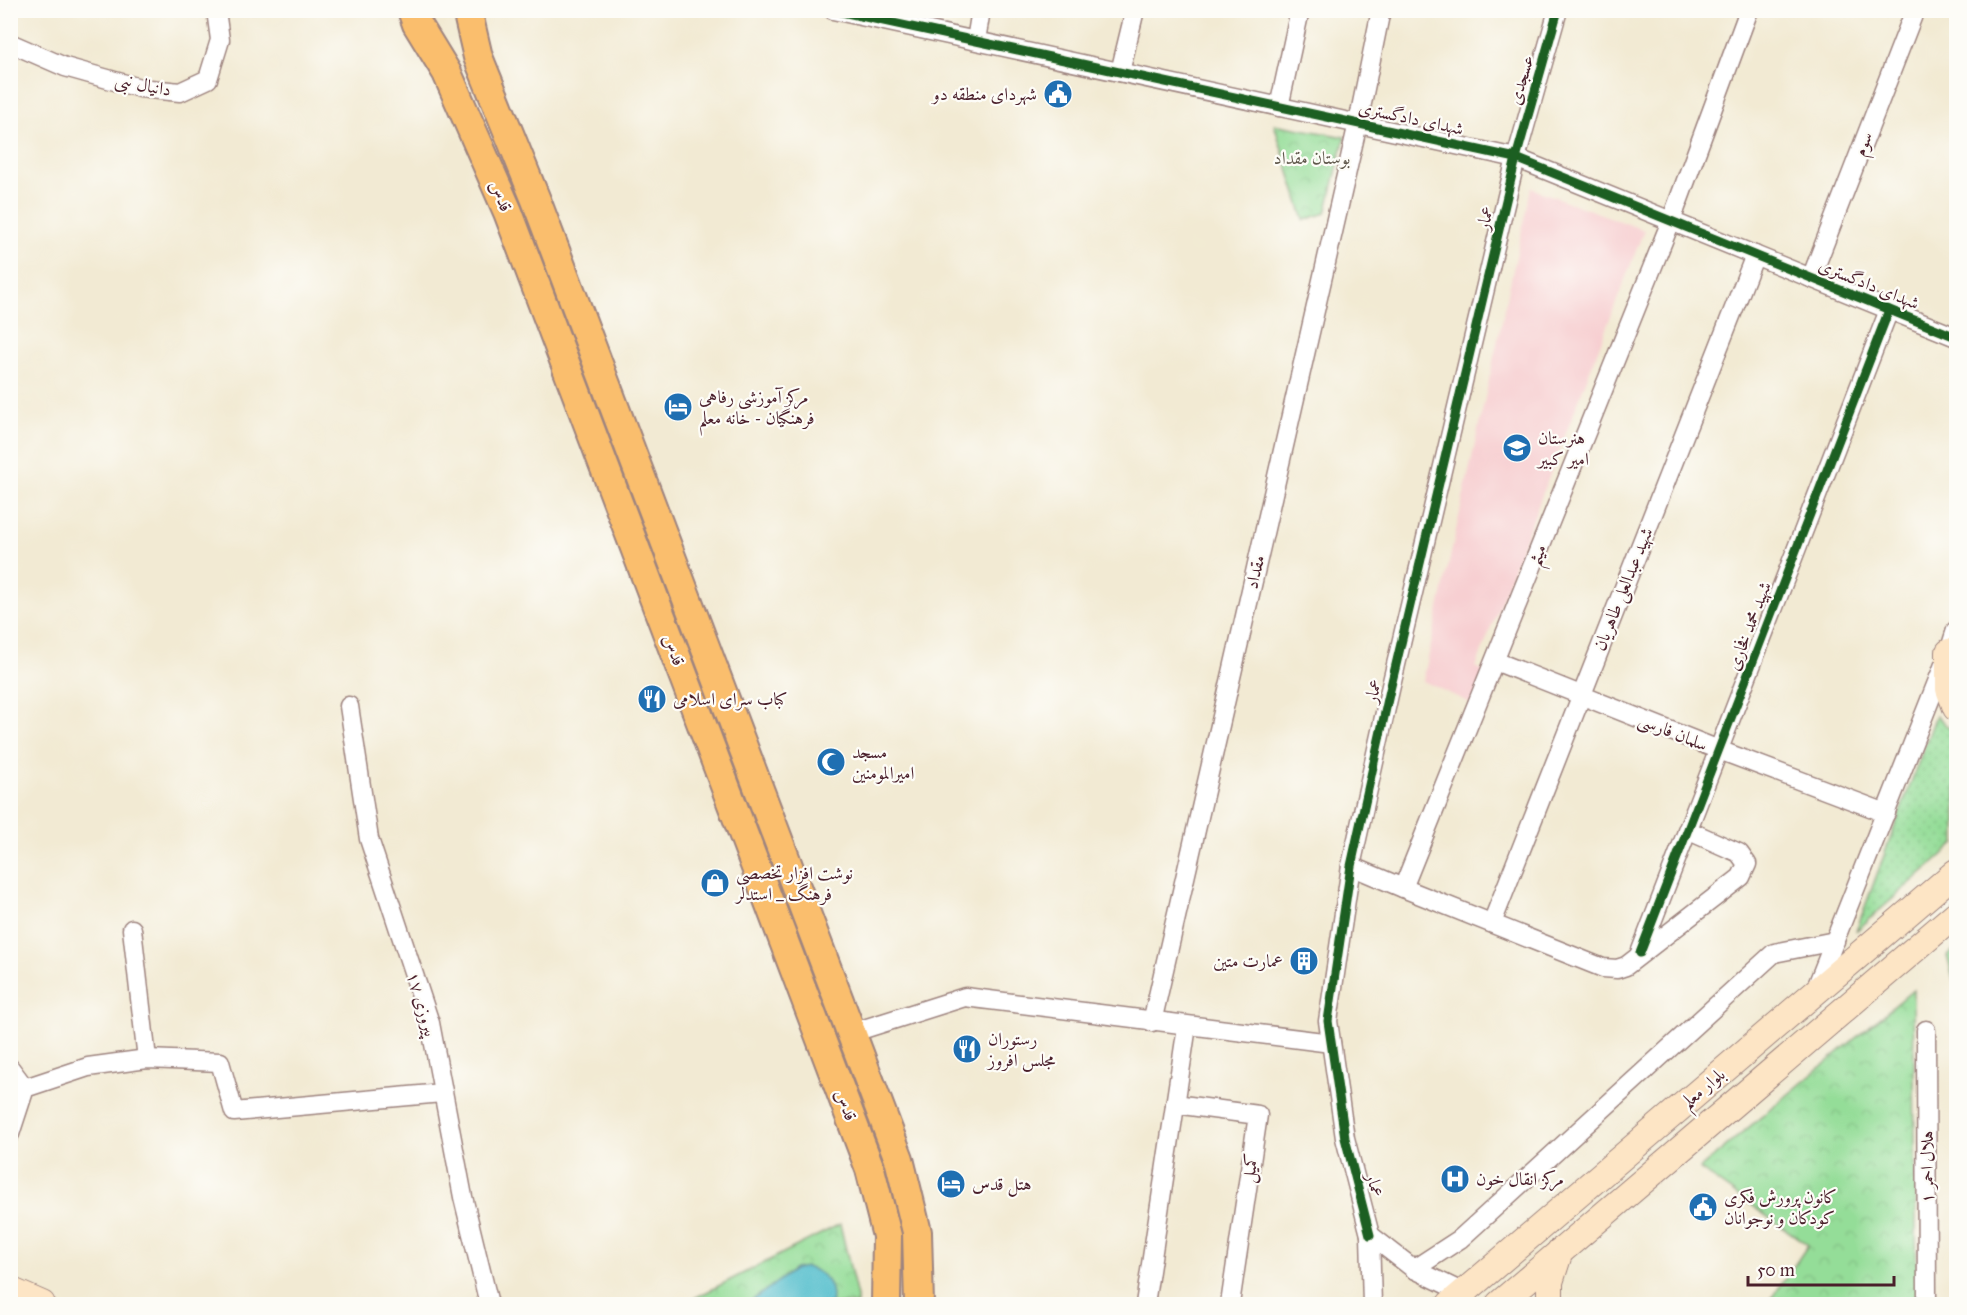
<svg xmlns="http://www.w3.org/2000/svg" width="1967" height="1315" viewBox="0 0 1967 1315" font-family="'IM FELL Great Primer',Amiri,serif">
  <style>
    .built { fill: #f7cfd1 }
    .grass { fill: url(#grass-dots); stroke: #6f7e62; stroke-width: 1.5 }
    .park { fill: url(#park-crowns); stroke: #6f7e62; stroke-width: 1.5 }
    .water { fill: #51bdcc; stroke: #4e6e7c; stroke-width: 1.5 }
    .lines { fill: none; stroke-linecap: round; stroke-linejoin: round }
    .minor-casing { stroke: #9e847f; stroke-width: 21 }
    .secondary-casing { stroke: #9e847f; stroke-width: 28 }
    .primary-casing { stroke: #9e847f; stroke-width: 32 }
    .minor { stroke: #fff; stroke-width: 18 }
    .secondary { stroke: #fde5c5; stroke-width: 26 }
    .primary { stroke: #fabe6d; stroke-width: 28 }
    .cycleway-casing { stroke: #fdfcf7; stroke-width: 13 }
    .cycleway { stroke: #1b5e20; stroke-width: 9 }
    .labels { text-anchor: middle; stroke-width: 4.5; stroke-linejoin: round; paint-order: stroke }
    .street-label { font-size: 18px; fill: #4a1f2b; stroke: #fdfcf7 }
    .poi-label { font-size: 18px; fill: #4a1f2b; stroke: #fdfcf7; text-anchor: start }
    .park-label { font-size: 18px; fill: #60584c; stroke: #fdfcf7 }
  </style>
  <defs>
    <pattern id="grass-dots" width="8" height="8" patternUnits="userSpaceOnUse" patternTransform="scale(1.5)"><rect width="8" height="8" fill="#94dd98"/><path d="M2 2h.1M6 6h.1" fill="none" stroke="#81bd83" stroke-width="1.8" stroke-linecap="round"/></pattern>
    <pattern id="park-crowns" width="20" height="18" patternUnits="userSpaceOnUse" patternTransform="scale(1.5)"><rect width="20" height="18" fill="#94dd98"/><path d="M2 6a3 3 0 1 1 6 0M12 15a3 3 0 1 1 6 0" fill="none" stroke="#81bd83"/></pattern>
  </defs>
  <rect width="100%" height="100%" fill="#fdfcf7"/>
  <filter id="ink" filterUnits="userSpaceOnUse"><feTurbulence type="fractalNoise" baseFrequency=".0167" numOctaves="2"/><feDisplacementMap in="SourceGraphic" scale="12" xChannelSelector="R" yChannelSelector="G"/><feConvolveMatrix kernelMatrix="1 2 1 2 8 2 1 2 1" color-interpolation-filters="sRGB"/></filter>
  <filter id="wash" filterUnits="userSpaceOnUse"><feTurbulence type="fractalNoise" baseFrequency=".008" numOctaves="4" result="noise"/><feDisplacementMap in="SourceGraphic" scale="24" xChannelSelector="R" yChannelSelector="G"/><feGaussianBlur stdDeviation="1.35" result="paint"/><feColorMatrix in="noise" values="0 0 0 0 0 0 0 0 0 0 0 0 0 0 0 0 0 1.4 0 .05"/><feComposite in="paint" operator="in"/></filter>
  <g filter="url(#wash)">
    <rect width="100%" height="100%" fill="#f2ead3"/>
    <polygon class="built" points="1531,188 1644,230 1476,667 1495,677 1481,708 1423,681"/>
    <g class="grass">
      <polygon points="1936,715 1956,735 1956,843 1856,931"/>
      <polygon points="1956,948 1956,988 1947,956"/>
    </g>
    <g class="park">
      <polygon points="1274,124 1345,137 1326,213 1304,220"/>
      <polygon points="1913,990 1917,1304 1768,1304 1808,1245 1699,1169"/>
      <polygon points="840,1224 857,1297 857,1304 683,1304"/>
    </g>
    <path class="water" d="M806 1267C824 1272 835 1285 831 1304H747L795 1269Z"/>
  </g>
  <g filter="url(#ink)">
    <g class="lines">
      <g class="minor-casing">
        <g id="minor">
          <polyline points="833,10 1516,158 1956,337"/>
          <polyline points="976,40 981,10"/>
          <polyline points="10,43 65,67 140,88 180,92 208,79 220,40 216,10"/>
          <polyline points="1120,72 1135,10"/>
          <polyline points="1279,107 1300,10"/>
          <polyline points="1811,278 1915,10"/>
          <polyline points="1495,661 1719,750 1886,813"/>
          <polyline points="349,706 369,839 430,1023 463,1197 489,1304"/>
          <polyline points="1351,866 1403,888 1603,968 1617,969 1626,966 1741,877 1747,864 1739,853 1687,830"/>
          <polyline points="1403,888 1671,221 1749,10"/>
          <polyline points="1492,923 1755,255"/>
          <polyline points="132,929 147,1059"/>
          <polyline points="1640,953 1889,310"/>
          <polyline points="1816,988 1949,652 1956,630"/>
          <polyline points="1152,1022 1358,123 1381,10"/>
          <polyline points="1926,1030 1927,1304"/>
          <polyline points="851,1033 965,997 1331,1043"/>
          <polyline points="10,1068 25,1088"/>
          <polyline points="1175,1104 1258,1115 1230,1304"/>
          <polyline points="10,1134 25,1088 88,1067 147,1059 220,1062 234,1112 442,1093"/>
          <polyline points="1370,1235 1345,1138 1328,1021 1351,866 1390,690 1516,158 1558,10"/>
          <polyline points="1414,1269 1460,1239 1774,953 1835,941"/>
          <polyline points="1145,1304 1187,1026"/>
          <polyline points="1372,1304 1370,1235 1414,1269 1464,1293"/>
        </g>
      </g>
      <g class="secondary-casing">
        <g id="secondary">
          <polyline points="1949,652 1949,689 1956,708"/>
          <polyline points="10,1290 42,1304"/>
          <polyline points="1450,1304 1956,872"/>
          <polyline points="1499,1304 1956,914"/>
          <polyline points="1550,1304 1550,1282 1560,1251"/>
        </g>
      </g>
      <g class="primary-casing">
        <g id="primary">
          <polyline points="412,10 417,24 447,73 508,212 870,1169 887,1236 886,1304"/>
          <polyline points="467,10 478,57 536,200 899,1159 917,1232 919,1304"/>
        </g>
      </g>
      <use href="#minor" class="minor"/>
      <use href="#secondary" class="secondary"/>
      <use href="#primary" class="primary"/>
      <g class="cycleway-casing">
        <g id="cycleway">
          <polyline points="833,10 1516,158 1956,337"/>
          <polyline points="1640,953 1889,310"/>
          <polyline points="1370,1235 1345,1138 1328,1021 1351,866 1390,690 1516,158 1558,10"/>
        </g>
      </g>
      <use href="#cycleway" class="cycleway"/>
    </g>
  </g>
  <defs>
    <g id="civic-disc" transform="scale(1.5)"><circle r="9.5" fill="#1f6fb2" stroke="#fdfcf7"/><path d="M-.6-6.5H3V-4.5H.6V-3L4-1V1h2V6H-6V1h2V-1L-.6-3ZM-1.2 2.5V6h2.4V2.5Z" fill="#fff"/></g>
    <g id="hotel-disc" transform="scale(1.5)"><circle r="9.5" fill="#1f6fb2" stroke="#fdfcf7"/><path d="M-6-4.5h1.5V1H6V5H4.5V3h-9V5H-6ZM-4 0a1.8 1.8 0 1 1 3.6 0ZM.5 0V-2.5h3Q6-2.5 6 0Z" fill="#fff"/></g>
    <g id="school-disc" transform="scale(1.5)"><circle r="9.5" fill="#1f6fb2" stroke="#fdfcf7"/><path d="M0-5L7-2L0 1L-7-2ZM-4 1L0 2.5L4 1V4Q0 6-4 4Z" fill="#fff"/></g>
    <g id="restaurant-disc" transform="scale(1.5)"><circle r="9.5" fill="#1f6fb2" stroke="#fdfcf7"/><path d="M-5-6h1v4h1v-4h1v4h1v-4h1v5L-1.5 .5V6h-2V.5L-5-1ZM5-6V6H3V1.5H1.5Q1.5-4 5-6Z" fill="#fff"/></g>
    <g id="mosque-disc" transform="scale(1.5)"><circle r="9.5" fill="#1f6fb2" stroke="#fdfcf7"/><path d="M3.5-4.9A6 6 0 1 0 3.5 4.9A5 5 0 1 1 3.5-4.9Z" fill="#fff"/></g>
    <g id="shop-disc" transform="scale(1.5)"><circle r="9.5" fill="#1f6fb2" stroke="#fdfcf7"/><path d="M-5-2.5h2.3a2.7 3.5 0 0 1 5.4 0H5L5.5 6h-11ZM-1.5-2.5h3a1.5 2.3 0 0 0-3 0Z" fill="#fff"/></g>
    <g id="building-disc" transform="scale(1.5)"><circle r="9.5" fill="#1f6fb2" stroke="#fdfcf7"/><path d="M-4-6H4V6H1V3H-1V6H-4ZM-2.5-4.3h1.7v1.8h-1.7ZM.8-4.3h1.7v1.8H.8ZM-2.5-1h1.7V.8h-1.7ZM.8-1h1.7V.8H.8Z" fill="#fff"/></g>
    <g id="hospital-disc" transform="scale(1.5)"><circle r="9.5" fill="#1f6fb2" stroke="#fdfcf7"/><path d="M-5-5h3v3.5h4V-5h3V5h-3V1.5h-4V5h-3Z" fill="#fff"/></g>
  </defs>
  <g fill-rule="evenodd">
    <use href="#civic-disc" x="1058" y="94"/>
    <use href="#hotel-disc" x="678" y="407"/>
    <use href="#school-disc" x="1517" y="448"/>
    <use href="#restaurant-disc" x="652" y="699"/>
    <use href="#mosque-disc" x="831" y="762"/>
    <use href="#shop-disc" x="715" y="883"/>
    <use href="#building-disc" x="1304" y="961"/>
    <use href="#restaurant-disc" x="967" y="1049"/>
    <use href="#hospital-disc" x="1455" y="1179"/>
    <use href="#hotel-disc" x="951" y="1184"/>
    <use href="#civic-disc" x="1703" y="1207"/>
  </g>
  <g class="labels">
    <g class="street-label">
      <text transform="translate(1521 80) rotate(-74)" y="6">عسجدی</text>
      <text transform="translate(143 85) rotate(10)" y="6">دانیال نبی</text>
      <text transform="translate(1411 118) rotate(12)" y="6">شهدای دادگستری</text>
      <text transform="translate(1863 144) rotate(-69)" y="6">سوم</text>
      <text transform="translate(501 196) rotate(67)" y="6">قدس</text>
      <text transform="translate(1485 218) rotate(-77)" y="6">عمار</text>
      <text transform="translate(1869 284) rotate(22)" y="6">شهدای دادگستری</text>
      <text transform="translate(1537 555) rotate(-68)" y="6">میثم</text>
      <text transform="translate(1255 572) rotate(-77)" y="6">مقداد</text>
      <text transform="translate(1623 589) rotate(-68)" y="6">شهید عبدالعلی طاهریان</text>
      <text transform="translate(1749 626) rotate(-69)" y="6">شهید محمد فخاری</text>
      <text transform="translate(674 650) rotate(69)" y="6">قدس</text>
      <text transform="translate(1373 691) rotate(-77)" y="6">عمار</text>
      <text transform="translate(1673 732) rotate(22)" y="6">سلمان فارسی</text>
      <text transform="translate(422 1004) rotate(74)" y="6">پیروزی ۱۷</text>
      <text transform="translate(1703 1088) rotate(-40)" y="6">بلوار معلم</text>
      <text transform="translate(846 1105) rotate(69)" y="6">قدس</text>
      <text transform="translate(1927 1167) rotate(-90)" y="6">هلال احمر ۱</text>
      <text transform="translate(1250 1168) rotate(-81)" y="6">کمیل</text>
      <text transform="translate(1375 1185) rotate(75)" y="6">عمار</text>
    </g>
    <g class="poi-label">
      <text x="1037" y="100" text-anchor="end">شهردای منطقه دو</text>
      <text x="699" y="403">مرکز آموزشی رفاهی<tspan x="699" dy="21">فرهنگیان - خانه معلم</tspan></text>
      <text x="1538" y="444">هنرستان<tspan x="1538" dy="21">امیر کبیر</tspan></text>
      <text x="673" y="705">کباب سرای اسلامی</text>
      <text x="852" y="758">مسجد<tspan x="852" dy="21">امیرالمومنین</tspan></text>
      <text x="736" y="879">نوشت افزار تخصصی<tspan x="736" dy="21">فرهنگ _ استدلر</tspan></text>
      <text x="1283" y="967" text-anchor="end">عمارت متین</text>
      <text x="988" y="1045">رستوران<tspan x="988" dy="21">مجلس افروز</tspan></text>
      <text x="1476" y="1185">مرکز انقال خون</text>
      <text x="972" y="1190">هتل قدس</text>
      <text x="1724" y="1203">کانون پرورش فکری<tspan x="1724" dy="21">کودکان و نوجوانان</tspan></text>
    </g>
    <g class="park-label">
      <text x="1312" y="164">بوستان مقداد</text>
    </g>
  </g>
  <rect width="1967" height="1315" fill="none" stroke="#fdfcf7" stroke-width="36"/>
  <path d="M1748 1276v9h146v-9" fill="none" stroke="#4a1f2b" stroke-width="3"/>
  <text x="1757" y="1276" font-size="18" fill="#4a1f2b" stroke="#fdfcf7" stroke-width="4.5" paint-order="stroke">50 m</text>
</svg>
